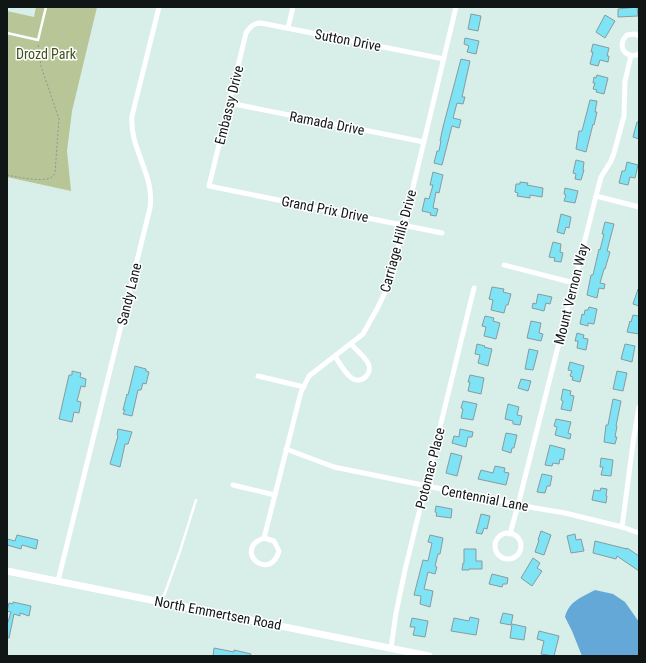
<svg xmlns="http://www.w3.org/2000/svg" width="646" height="663" viewBox="0 0 646 663" font-family="'Roboto Condensed',sans-serif">
  <style>
    .green { fill: #b8c597 }
    .water { fill: #63a8d6 }
    .building { fill: #7ee4f5; stroke: #879b9f }
    .lines { fill: none; stroke-linecap: round; stroke-linejoin: round }
    .path { stroke: #899996; stroke-width: 1; stroke-dasharray: 2 2; stroke-linecap: butt }
    .lane { stroke: #fff; stroke-width: 2.5 }
    .street { stroke: #fff; stroke-width: 5 }
    .secondary { stroke: #fff; stroke-width: 7 }
    .labels { text-anchor: middle; stroke-width: 3; stroke-linejoin: round; paint-order: stroke }
    .street-label { font-size: 14px; fill: #0f1615; stroke: #fff }
    .park-label { font-size: 14px; fill: #44511d; stroke: #fff }
  </style>
  <rect width="100%" height="100%" fill="#d8eee9"/>
  <polygon class="green" points="36,7 97,7 72,111 67,151 71,191 7,177 7,11 34,17"/>
  <path class="water" d="M595 590 613 594 625 602 639 622V656H582L572 631 565 617C569 601 582 597 595 590Z"/>
  <g class="building">
    <polygon points="637,7 638,16 618,17 618,9"/>
    <polygon points="471,14 481,16 478,31 468,29"/>
    <polygon points="605,15 615,21 605,38 596,32"/>
    <polygon points="465,38 479,41 476,54 467,52 469,46 464,44"/>
    <polygon points="593,44 609,48 607,56 609,56 608,62 600,60 598,66 590,64 593,52 591,52"/>
    <polygon points="461,59 470,61 462,97 465,97 463,104 457,103 453,118 461,120 459,128 452,126 442,165 434,163 437,151 439,151 441,141 440,141 443,127"/>
    <polygon points="597,75 608,78 604,94 596,92 597,90 593,89 595,83 593,83 594,77 596,78"/>
    <polygon points="590,100 597,101 595,112 597,112 594,125 593,124 586,152 576,149 579,131 582,131"/>
    <polygon points="637,122 639,122 639,139 633,137"/>
    <polygon points="576,160 584,162 583,170 584,170 581,180 575,179 576,174 573,173"/>
    <polygon points="627,162 638,165 635,178 630,177 628,185 619,183 622,171 625,171"/>
    <polygon points="433,172 443,175 439,193 436,192 433,208 438,209 436,216 430,215 431,213 422,211 425,198 429,199 433,185 430,185"/>
    <polygon points="520,182 528,183 527,185 543,188 542,197 530,195 530,198 517,196 518,193 515,192 516,184 520,184"/>
    <polygon points="565,188 578,191 575,203 564,201 566,195 564,194"/>
    <polygon points="561,214 571,217 569,228 566,227 564,234 557,232"/>
    <polygon points="605,222 614,224 607,251 610,252 605,269 604,269 600,283 605,284 604,289 599,288 597,298 587,295 591,275 593,275 599,249 600,250 604,234 602,234"/>
    <polygon points="553,242 561,244 560,252 563,253 561,262 554,261 555,258 549,257"/>
    <polygon points="492,287 504,289 503,292 511,294 508,305 506,305 504,313 491,310 493,300 489,299"/>
    <polygon points="638,289 639,289 639,306 633,304"/>
    <polygon points="538,294 552,297 550,304 546,303 544,311 532,308 533,303 536,304"/>
    <polygon points="589,307 597,309 594,324 588,323 588,326 580,324 582,314 584,315 585,310 588,310"/>
    <polygon points="633,315 639,316 639,334 627,332 630,321 631,322"/>
    <polygon points="485,316 494,318 493,321 500,323 496,339 484,336 486,327 482,326"/>
    <polygon points="531,321 541,323 539,333 543,334 541,341 527,338"/>
    <polygon points="577,333 584,335 583,338 588,339 586,350 577,348 578,341 575,341"/>
    <polygon points="477,344 485,346 484,347 492,349 488,366 478,363 480,355 475,354"/>
    <polygon points="625,344 635,346 632,362 621,359"/>
    <polygon points="529,349 538,351 533,370 525,369"/>
    <polygon points="570,362 584,366 580,382 572,380 573,377 570,376 572,371 568,370"/>
    <polygon points="135,366 146,369 146,371 149,372 146,384 143,383 141,390 138,390 132,416 123,414 125,410 123,410 127,394 128,395"/>
    <polygon points="72,371 81,373 80,377 86,379 85,387 81,386 77,401 81,402 79,413 74,412 72,422 59,419 69,375 72,375"/>
    <polygon points="617,371 627,373 623,391 613,389"/>
    <polygon points="470,375 484,378 481,394 468,391 470,382 468,382"/>
    <polygon points="521,379 531,381 528,391 518,388"/>
    <polygon points="563,389 571,391 570,395 574,396 571,411 561,409 563,401 561,400"/>
    <polygon points="613,399 621,401 616,426 617,426 615,437 617,437 615,444 604,442 606,425 608,425"/>
    <polygon points="463,401 477,404 473,420 461,418 463,409 461,408"/>
    <polygon points="508,404 519,407 517,415 522,416 520,425 513,424 513,421 505,419"/>
    <polygon points="556,419 571,422 568,433 571,434 570,439 555,435 557,427 554,426"/>
    <polygon points="118,429 132,432 128,444 125,444 120,467 110,464 118,436 117,435"/>
    <polygon points="460,429 473,432 472,437 468,437 466,447 452,443 454,436 459,437"/>
    <polygon points="506,433 517,435 514,448 512,448 511,453 502,450"/>
    <polygon points="550,445 565,449 563,460 560,459 559,464 553,463 552,466 545,465"/>
    <polygon points="451,453 462,456 457,476 446,473"/>
    <polygon points="601,458 613,460 611,476 601,475 603,467 600,467"/>
    <polygon points="495,466 505,468 504,472 509,473 506,485 478,479 481,470 493,473"/>
    <polygon points="542,474 552,476 550,486 547,486 545,493 537,492"/>
    <polygon points="601,488 607,489 606,496 607,496 606,503 592,500 594,490 600,491"/>
    <polygon points="436,506 452,509 451,518 436,516 437,513 435,512"/>
    <polygon points="481,514 490,516 487,529 484,528 482,534 476,533"/>
    <polygon points="541,531 551,535 544,555 535,552 539,540 538,540"/>
    <polygon points="575,534 576,540 581,539 584,551 571,553 567,536"/>
    <polygon points="17,535 38,540 36,549 22,545 21,549 7,545 7,539 15,541"/>
    <polygon points="430,535 443,538 440,554 438,554 435,566 437,567 435,574 428,572 424,589 433,591 430,607 420,604 421,596 414,595 423,560 428,561 432,543 428,542"/>
    <polygon points="595,541 627,549 627,548 639,556 639,571 617,556 616,559 593,553"/>
    <polygon points="464,549 476,549 476,561 482,561 482,569 469,569 469,570 462,570 463,563 464,563"/>
    <polygon points="533,558 540,563 537,568 542,571 532,586 521,578"/>
    <polygon points="492,574 508,578 507,584 503,584 502,587 489,584"/>
    <polygon points="13,602 31,606 29,616 20,613 20,616 14,614 9,638 7,637 7,622 8,622 11,612 7,611 9,603 13,604"/>
    <polygon points="503,613 513,615 511,625 500,623"/>
    <polygon points="470,617 479,619 476,635 451,631 454,618 469,621"/>
    <polygon points="412,618 428,621 425,637 413,635 415,627 410,627"/>
    <polygon points="512,624 526,627 524,640 510,638"/>
    <polygon points="539,631 559,636 554,656 541,654 544,641 537,639"/>
    <polygon points="214,648 234,652 234,650 251,654 250,656 213,656"/>
  </g>
  <g class="lines">
    <path class="path" d="M7 175C17 177 37 181 47 179 51 178 53 177 55 173L59 119 41 66 38 44"/>
    <g class="lane">
      <polyline points="7,33 38,40 46,7"/>
      <polyline points="161,601 165,593 180,551 196,500"/>
    </g>
    <g class="street">
      <polyline points="288,28 293,7"/>
      <path d="M639 36 635 34 627 35C616 45 625 60 639 54"/>
      <polyline points="229,103 424,142"/>
      <polyline points="596,196 639,207"/>
      <path d="M442 233 209 186 246 33C250 26 254 23 261 23L444 59"/>
      <polyline points="504,265 574,283"/>
      <path d="M335 356C340 364 345 374 353 379 363 384 373 372 368 363 365 357 355 349 351 344"/>
      <polyline points="258,376 304,387"/>
      <polyline points="286,449 334,467 535,508 565,513 622,527 639,533"/>
      <polyline points="233,485 275,495"/>
      <polyline points="622,527 634,436 639,407"/>
      <circle cx="508" cy="546" r="13"/>
      <polyline points="510,534 518,505 596,196 601,177 611,161 614,153 624,116 625,81 631,56"/>
      <path d="M264 538 274 541 279 551C271 579 241 558 255 543 257 541 261 539 264 538L301 392 309 376 363 334 378 307 387 288 404 225 456 7"/>
      <path d="M58 581 150 208C155 174 129 149 132 116L159 7"/>
      <polyline points="391,648 396,613 405,570 474,288"/>
    </g>
    <polyline class="secondary" points="7,571 429,656"/>
  </g>
  <g class="labels">
    <g class="street-label">
      <text transform="translate(348 40) rotate(11)" y="5">Sutton Drive</text>
      <text transform="translate(229 105) rotate(-76)" y="5">Embassy Drive</text>
      <text transform="translate(327 123) rotate(11)" y="5">Ramada Drive</text>
      <text transform="translate(325 209) rotate(11)" y="5">Grand Prix Drive</text>
      <text transform="translate(398 241) rotate(-75)" y="5">Carriage Hills Drive</text>
      <text transform="translate(129 294) rotate(-76)" y="5">Sandy Lane</text>
      <text transform="translate(571 294) rotate(-76)" y="5">Mount Vernon Way</text>
      <text transform="translate(430 468) rotate(-76)" y="5">Potomac Place</text>
      <text transform="translate(485 498) rotate(11)" y="5">Centennial Lane</text>
      <text transform="translate(218 613) rotate(11)" y="5">North Emmertsen Road</text>
    </g>
    <g class="park-label">
      <text x="46" y="59">Drozd Park</text>
    </g>
  </g>
  <rect width="646" height="663" fill="none" stroke="#0f1615" stroke-width="16"/>
</svg>
